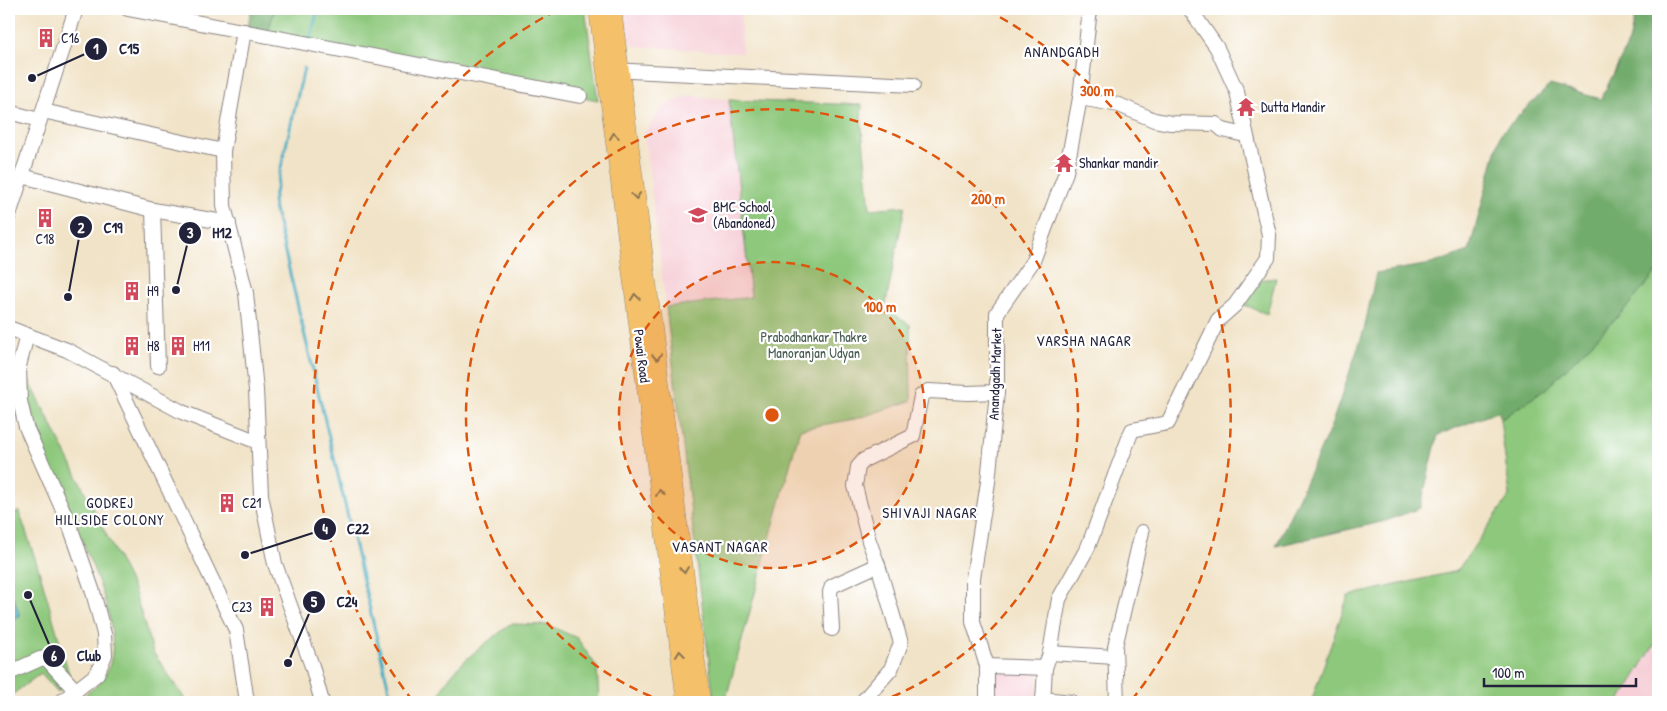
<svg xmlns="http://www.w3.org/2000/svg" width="1667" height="711" viewBox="0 0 1667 711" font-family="'Patrick Hand',sans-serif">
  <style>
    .built { fill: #f6cfd7 }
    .green { fill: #8dc87c; stroke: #58755c }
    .forest { fill: #72ac6c; stroke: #4a6754 }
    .water { fill: #42abc2; stroke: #32667e }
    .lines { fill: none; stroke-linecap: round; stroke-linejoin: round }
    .stream { stroke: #42abc2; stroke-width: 3 }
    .minor-casing { stroke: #8a8281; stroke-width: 16 }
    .major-casing { stroke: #8a8281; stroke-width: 19 }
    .minor { stroke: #fff; stroke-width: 14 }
    .major { stroke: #f4c16b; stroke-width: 18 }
    .oneway { stroke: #8b7253 }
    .ring { fill: none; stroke: #de560e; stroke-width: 2.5; stroke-dasharray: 9 6 }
    .labels { text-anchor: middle; stroke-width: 4.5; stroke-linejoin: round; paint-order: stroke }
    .poi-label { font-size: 14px; fill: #22223b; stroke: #fff; text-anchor: start }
    .park-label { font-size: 14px; fill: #475c52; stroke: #fff }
    .street-label { font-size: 14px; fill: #22223b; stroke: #fff }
    .neighbourhood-label { font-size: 15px; letter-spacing: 1px; fill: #22223b; stroke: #fff }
    .centre { fill: #de560e; stroke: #fff; stroke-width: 2.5 }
    .ring-label { font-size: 15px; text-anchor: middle; font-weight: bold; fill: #de560e; stroke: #fff; stroke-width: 4.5; stroke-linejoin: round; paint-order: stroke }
    .leader { fill: none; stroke: #22223b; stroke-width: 2 }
    .callout-dot { fill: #22223b; stroke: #fff; stroke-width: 2 }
    .mark-label { font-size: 15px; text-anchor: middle; font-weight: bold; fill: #fff }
    .callout-label { font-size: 15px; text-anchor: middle; font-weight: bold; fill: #22223b; stroke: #fff; stroke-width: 4.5; stroke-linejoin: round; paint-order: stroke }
  </style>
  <rect width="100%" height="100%" fill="#fff"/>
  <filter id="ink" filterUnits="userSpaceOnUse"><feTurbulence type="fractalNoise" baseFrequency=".02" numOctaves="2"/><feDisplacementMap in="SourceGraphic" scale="10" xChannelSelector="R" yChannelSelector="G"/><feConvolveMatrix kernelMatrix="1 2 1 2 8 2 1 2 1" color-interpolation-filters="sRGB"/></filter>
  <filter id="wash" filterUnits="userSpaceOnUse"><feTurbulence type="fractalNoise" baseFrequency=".0096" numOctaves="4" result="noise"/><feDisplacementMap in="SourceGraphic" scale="20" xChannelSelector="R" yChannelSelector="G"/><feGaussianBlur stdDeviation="1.12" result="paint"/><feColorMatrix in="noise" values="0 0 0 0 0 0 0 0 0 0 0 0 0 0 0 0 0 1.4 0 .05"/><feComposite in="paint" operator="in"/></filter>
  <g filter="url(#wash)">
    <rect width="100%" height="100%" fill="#f1e3c7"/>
    <g class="built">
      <polygon points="619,9 740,9 742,53 635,46 622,34"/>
      <polygon points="690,95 729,100 752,297 666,307 644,133 665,105"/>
      <polygon points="1658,639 1658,702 1619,702"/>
      <polygon points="994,669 1038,672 1037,702 993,702"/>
    </g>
    <g class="green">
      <polygon points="275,9 585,9 598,100 267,35"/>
      <polygon points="729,100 862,105 861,119 870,209 905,206 885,308 910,325 911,401 855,419 800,429 725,702 714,702 666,307 751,297"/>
      <polygon points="1658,270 1658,639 1619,702 1311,702 1348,596 1457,571 1510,495 1500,420 1547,388 1628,306"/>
      <polygon points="1276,278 1267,314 1242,304 1257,280"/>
      <path d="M29 380 134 590 153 652 187 702H75C84 695 98 687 104 677 146 613 19 458 29 380Z"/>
      <polygon points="19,511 39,570 71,681 58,692 41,673 9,697 9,516"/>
      <path d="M511 624 548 625 577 638 597 667 599 702H438C443 671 488 642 511 624Z"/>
    </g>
    <g class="forest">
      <polygon points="251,9 275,9 267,35 247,32"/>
      <polygon points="1636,9 1658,9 1658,270 1628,306 1547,388 1500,420 1499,411 1438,435 1420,508 1386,521 1276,546 1330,429 1364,330 1376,273 1431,264 1469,251 1501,133 1550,85 1601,99 1629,42"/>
    </g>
    <polygon class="water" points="14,599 20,616 9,620 9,601"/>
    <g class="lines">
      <g class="stream">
        <polyline points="310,40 318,9"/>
        <polyline points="304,68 273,202 392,702"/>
      </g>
    </g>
  </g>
  <g filter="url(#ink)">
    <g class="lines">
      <g class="minor-casing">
        <g id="minor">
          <polyline points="128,9 580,96"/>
          <polyline points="244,31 223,151 224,206 246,293 256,390 261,495 275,564 312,666 322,702"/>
          <polyline points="611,70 913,85"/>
          <polyline points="1080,98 1119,105 1154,120 1171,123 1216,124 1223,130 1245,135"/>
          <polyline points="43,111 223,151"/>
          <polyline points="9,112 39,120"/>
          <polyline points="22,176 153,210 229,223"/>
          <polyline points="153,210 158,366"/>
          <polyline points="9,215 76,9"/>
          <polyline points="9,328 27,335 19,366 20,401 26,427 70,526 93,592 104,634 105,655 97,674 61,702"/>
          <polyline points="27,335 67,350 182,412 258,442"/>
          <polyline points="113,373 236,630 247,702"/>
          <polyline points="832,629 830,592 832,586 878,565"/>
          <polyline points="1050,653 1115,657"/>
          <polyline points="987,666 1045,668 1043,702"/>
          <polyline points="1045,668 1050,653 1059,599 1088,547 1132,430 1168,423 1218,320 1235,305 1268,258 1269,235 1237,92 1217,48 1190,9"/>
          <polyline points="9,673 40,659 46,658 76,691"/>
          <polyline points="1043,699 1071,702"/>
          <polyline points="862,702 891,669 901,643 878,565 869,541 855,486 858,467 864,460 913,436 921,396 928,391 968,393 997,392"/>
          <polyline points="987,702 987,666 973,622 973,578 988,482 997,392 997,313 1033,261 1066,172 1080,98 1090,9"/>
          <polyline points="1117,702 1115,647 1142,532"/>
        </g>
      </g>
      <g class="major-casing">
        <g id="major">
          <polyline points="598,9 686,702"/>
          <polyline points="612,9 701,702"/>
        </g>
      </g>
      <use href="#minor" class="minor"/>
      <use href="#major" class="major"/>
    </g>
    <defs><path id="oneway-chevron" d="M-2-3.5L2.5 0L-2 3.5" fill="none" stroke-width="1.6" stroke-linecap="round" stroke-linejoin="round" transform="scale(1.25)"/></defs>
    <g class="oneway">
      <use href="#oneway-chevron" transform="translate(614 136) rotate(-97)"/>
      <use href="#oneway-chevron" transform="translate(636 196) rotate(83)"/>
      <use href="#oneway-chevron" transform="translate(635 297) rotate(-97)"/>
      <use href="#oneway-chevron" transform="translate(657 357) rotate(83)"/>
      <use href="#oneway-chevron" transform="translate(660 493) rotate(-97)"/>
      <use href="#oneway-chevron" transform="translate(684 570) rotate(83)"/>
      <use href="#oneway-chevron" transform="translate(680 654) rotate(-97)"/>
    </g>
  </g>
  <circle cx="772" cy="415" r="153" fill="#de560e" fill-opacity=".12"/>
  <g class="ring">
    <circle cx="772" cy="415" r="153"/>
    <path d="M665 702A306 306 0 1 1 879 702"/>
    <path d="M413 701A459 459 0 0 1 557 10M987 10A459 459 0 0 1 1131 701"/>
  </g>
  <defs>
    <g id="building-bare" transform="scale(1.5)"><path d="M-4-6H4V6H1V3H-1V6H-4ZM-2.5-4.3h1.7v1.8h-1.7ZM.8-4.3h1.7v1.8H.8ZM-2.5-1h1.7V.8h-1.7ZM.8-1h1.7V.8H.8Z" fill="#d1495b" stroke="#fff" stroke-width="2.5" paint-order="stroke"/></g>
    <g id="temple-bare" transform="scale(1.5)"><path d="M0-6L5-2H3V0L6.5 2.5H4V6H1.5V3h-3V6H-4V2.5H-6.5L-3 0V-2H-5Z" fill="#d1495b" stroke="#fff" stroke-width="2.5" paint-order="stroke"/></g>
    <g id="school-bare" transform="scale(1.5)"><path d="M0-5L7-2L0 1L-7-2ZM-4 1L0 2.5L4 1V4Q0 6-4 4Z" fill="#d1495b" stroke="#fff" stroke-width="2.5" paint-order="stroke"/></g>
  </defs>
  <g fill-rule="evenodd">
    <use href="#building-bare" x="46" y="38"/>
    <use href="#temple-bare" x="1246" y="107"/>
    <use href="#temple-bare" x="1064" y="163"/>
    <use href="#school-bare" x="698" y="215"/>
    <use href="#building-bare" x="45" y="218"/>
    <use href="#building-bare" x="132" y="291"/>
    <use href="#building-bare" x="132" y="346"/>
    <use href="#building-bare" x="178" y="346"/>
    <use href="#building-bare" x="227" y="503"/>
    <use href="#building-bare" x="267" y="607"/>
  </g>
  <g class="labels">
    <g class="poi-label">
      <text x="61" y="43">C16</text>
      <text x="1261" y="112">Dutta Mandir</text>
      <text x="1079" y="168">Shankar mandir</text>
      <text x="713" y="212">BMC School<tspan x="713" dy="16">(Abandoned)</tspan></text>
      <text x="45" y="244" text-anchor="middle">C18</text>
      <text x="147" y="296">H9</text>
      <text x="147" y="351">H8</text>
      <text x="193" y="351">H11</text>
      <text x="242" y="508">C21</text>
      <text x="252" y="612" text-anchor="end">C23</text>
    </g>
    <g class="park-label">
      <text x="814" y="342">Prabodhankar Thakre<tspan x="814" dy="16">Manoranjan Udyan</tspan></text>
    </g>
    <g class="street-label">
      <text transform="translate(642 356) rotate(83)" y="5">Powai Road</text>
      <text transform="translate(995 374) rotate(-88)" y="5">Anandgadh Market</text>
    </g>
    <g class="neighbourhood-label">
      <text x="1062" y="57">ANANDGADH</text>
      <text x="1084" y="346">VARSHA NAGAR</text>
      <text x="110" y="508">GODREJ<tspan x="110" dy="17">HILLSIDE COLONY</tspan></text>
      <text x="930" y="518">SHIVAJI NAGAR</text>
      <text x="720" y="552">VASANT NAGAR</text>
    </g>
  </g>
  <circle cx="772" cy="415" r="8" class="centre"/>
  <g class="ring-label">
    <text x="1097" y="96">300 m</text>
    <text x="988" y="204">200 m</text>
    <text x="880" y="312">100 m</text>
  </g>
  <path class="leader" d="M32 78L96 49M68 297L81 227M176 290L190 233M245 555L325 529M288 663L314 602M28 595L54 656"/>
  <g class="callout-dot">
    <circle cx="32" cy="78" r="5"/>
    <circle cx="68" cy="297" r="5"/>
    <circle cx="176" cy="290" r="5"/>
    <circle cx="245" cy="555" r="5"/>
    <circle cx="288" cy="663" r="5"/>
    <circle cx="28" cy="595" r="5"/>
    <circle cx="96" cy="49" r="12"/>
    <circle cx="81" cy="227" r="12"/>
    <circle cx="190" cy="233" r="12"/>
    <circle cx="325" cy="529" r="12"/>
    <circle cx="314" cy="602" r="12"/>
    <circle cx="54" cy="656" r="12"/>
  </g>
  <g class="mark-label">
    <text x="96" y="54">1</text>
    <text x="81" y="233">2</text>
    <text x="190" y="238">3</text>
    <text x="325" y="534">4</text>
    <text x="314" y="607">5</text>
    <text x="54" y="661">6</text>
  </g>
  <g class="callout-label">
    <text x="129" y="54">C15</text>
    <text x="113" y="233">C19</text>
    <text x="222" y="238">H12</text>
    <text x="358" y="534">C22</text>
    <text x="347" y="607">C24</text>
    <text x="89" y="661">Club</text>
  </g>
  <rect width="1667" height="711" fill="none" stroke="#fff" stroke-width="30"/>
  <path d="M1484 678v8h152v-8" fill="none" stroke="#22223b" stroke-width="2.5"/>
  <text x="1492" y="678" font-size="15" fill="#22223b" stroke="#ffffff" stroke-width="4" paint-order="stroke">100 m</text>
</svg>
